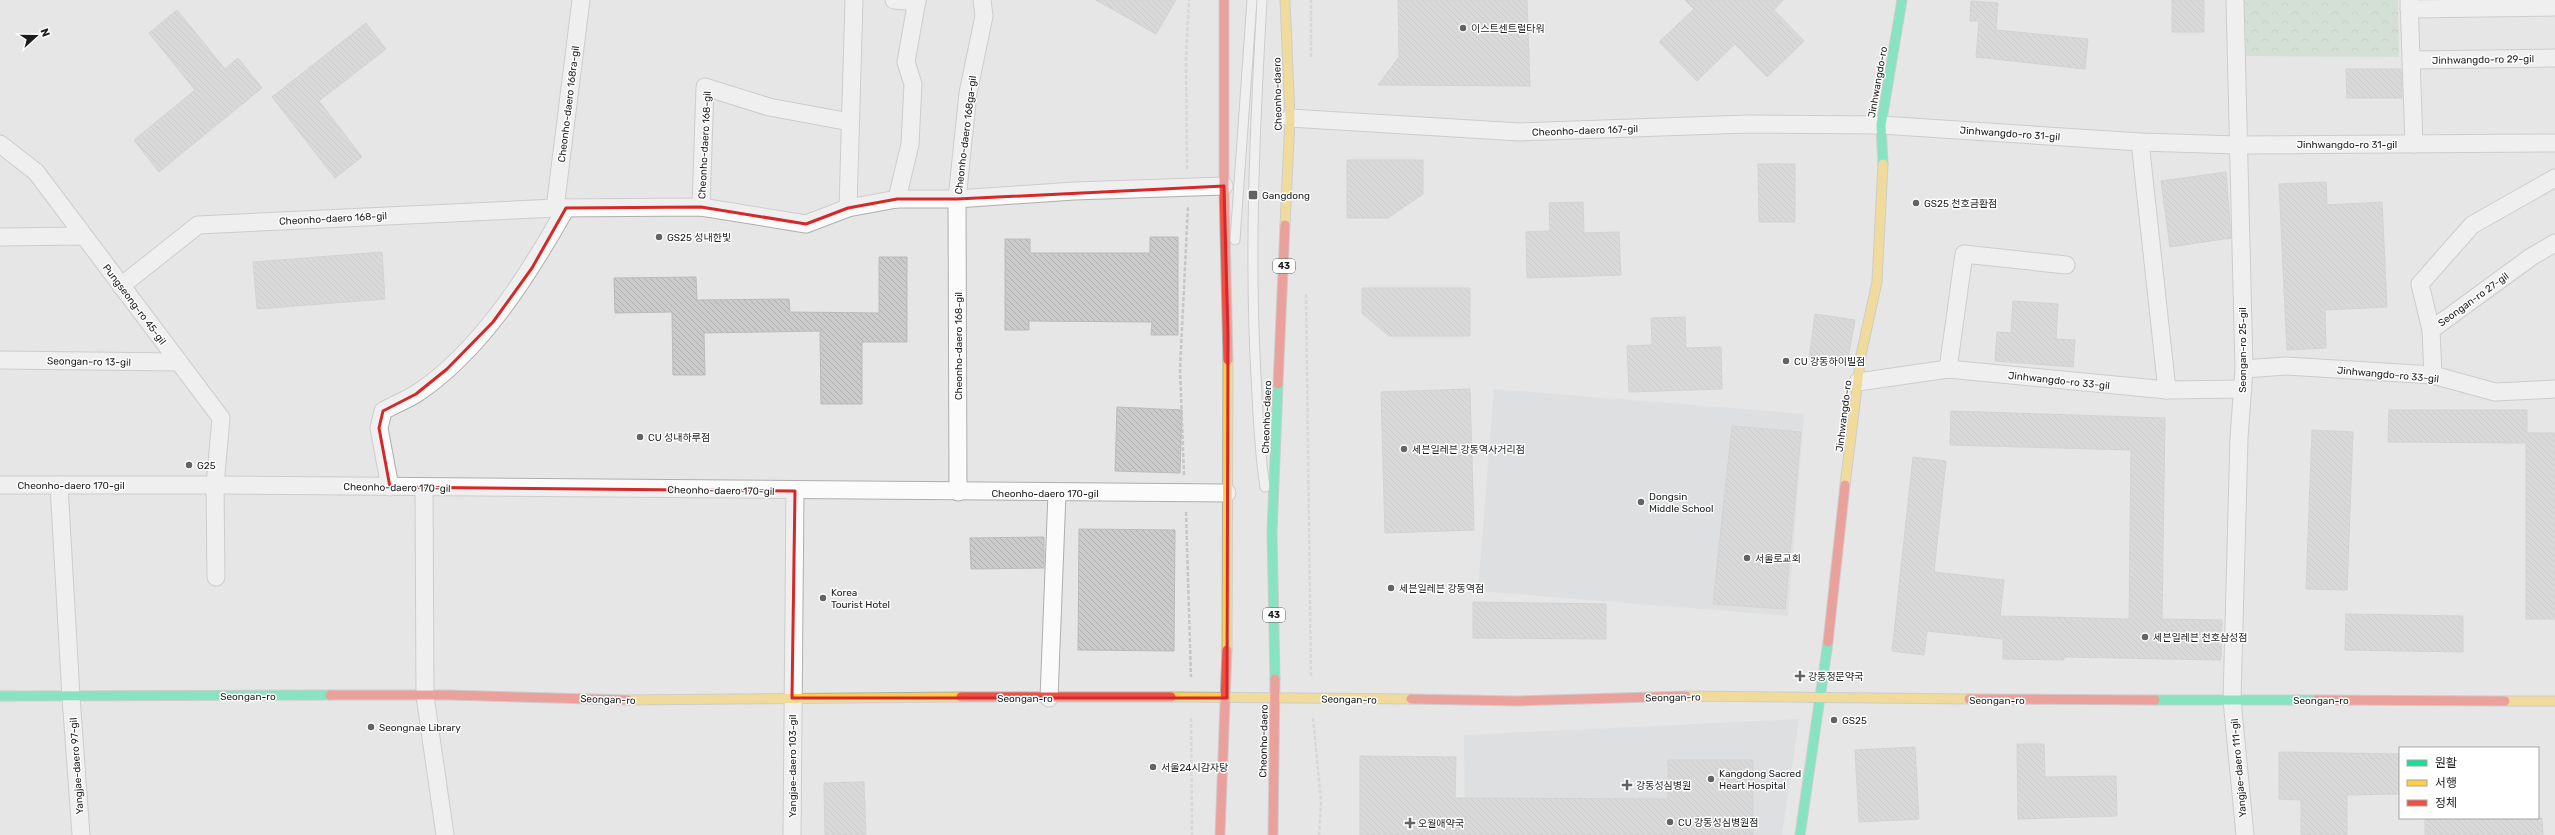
<svg xmlns="http://www.w3.org/2000/svg" width="2555" height="835" viewBox="0 0 2555 835" font-family="Rubik,'Noto Sans KR',sans-serif">
  <style>
    .built { fill: #d4d7db }
    .forest { fill: url(#forest-crowns) }
    .building { fill: url(#building-back-hatch); stroke: #bcbbbb }
    .lines { fill: none; stroke-linecap: round; stroke-linejoin: round }
    .lane-casing { stroke: #aeaeaf; stroke-width: 11 }
    .street-casing { stroke: #aeaeaf; stroke-width: 19 }
    .fast-casing { stroke: #aeaeaf; stroke-width: 11 }
    .slow-casing { stroke: #aeaeaf; stroke-width: 11 }
    .jam-casing { stroke: #aeaeaf; stroke-width: 11 }
    .path { stroke: #c6c6c7; stroke-width: 2.5; stroke-dasharray: 4 2; stroke-linecap: butt }
    .lane { stroke: #fbfbfb; stroke-width: 9 }
    .street { stroke: #fbfbfb; stroke-width: 17 }
    .fast { stroke: #16e098; stroke-width: 9 }
    .slow { stroke: #ffcf43; stroke-width: 9 }
    .jam { stroke: #f24e42; stroke-width: 9 }
    .marked { fill: none; stroke: #d62828; stroke-width: 3; stroke-linejoin: round }
    .poi-dot { fill: #626363; stroke: #fff; stroke-width: 1.5 }
    .labels { text-anchor: middle; stroke-width: 3; stroke-linejoin: round; paint-order: stroke }
    .shield { fill: #fff; stroke: #5f6060; stroke-width: 1 }
    .shield-label { font-size: 9px; font-weight: bold; fill: #1b1c1c }
    .poi-label { font-size: 10px; fill: #1b1c1c; stroke: #fff; text-anchor: start }
    .street-label { font-size: 10px; fill: #1b1c1c; stroke: #fff }
  </style>
  <defs>
    <pattern id="forest-crowns" width="20" height="18" patternUnits="userSpaceOnUse"><rect width="20" height="18" fill="#bedac1"/><path d="M2 6a3 3 0 1 1 6 0M12 15a3 3 0 1 1 6 0" fill="none" stroke="#a3baa5"/></pattern>
    <pattern id="building-back-hatch" width="6" height="6" patternUnits="userSpaceOnUse"><rect width="6" height="6" fill="#cccbcb"/><path d="M-1 5l2 2M0 0l6 6M5-1l2 2" fill="none" stroke="#afaeae"/></pattern>
  </defs>
  <rect width="100%" height="100%" fill="#e6e6e6"/>
  <g class="built">
    <polygon points="1494,389 1804,414 1788,616 1478,591"/>
    <polygon points="1799,719 1782,835 1465,835 1464,735"/>
  </g>
  <polygon class="forest" points="2244,0 2398,0 2399,57 2246,56"/>
  <g class="building">
    <polygon points="1096,0 1176,0 1156,34"/>
    <polygon points="1398,0 1527,0 1530,86 1378,85 1399,57"/>
    <polygon points="1685,0 1783,0 1774,10 1804,41 1767,77 1735,44 1697,81 1659,42 1694,9"/>
    <rect x="2172" y="0" width="32" height="32"/>
    <polygon points="1971,1 1998,3 1996,30 2088,39 2085,69 1976,57 1979,21 1970,21"/>
    <polygon points="177,10 225,69 238,58 262,88 159,172 134,140 195,90 149,33"/>
    <polygon points="366,23 386,49 319,101 362,157 335,178 272,97"/>
    <polygon points="2346,69 2401,69 2402,98 2347,98"/>
    <polygon points="1347,160 1423,160 1423,194 1388,218 1347,218"/>
    <polygon points="1758,164 1795,164 1795,222 1759,222"/>
    <polygon points="2226,172 2231,238 2170,247 2161,181"/>
    <polygon points="2326,182 2327,205 2382,202 2387,307 2325,310 2326,348 2287,350 2279,184"/>
    <polygon points="1583,202 1584,233 1619,232 1621,275 1527,278 1526,232 1550,231 1549,203"/>
    <polygon points="1150,237 1178,237 1178,335 1151,335 1152,322 1029,321 1029,330 1005,330 1005,239 1030,239 1030,253 1150,253"/>
    <polygon points="382,252 385,299 257,309 253,262"/>
    <polygon points="879,257 907,257 907,342 862,342 862,404 821,404 820,331 704,333 705,375 673,375 672,312 615,313 614,278 696,277 697,300 789,299 790,312 879,313"/>
    <polygon points="1362,288 1470,288 1470,336 1389,336 1362,313"/>
    <polygon points="2013,301 2058,304 2056,339 2075,340 2073,367 1995,361 1997,332 2011,333"/>
    <polygon points="1815,314 1855,320 1847,364 1809,359"/>
    <polygon points="1685,317 1686,348 1721,347 1722,389 1629,392 1627,346 1652,345 1651,318"/>
    <polygon points="1470,389 1474,530 1385,533 1381,392"/>
    <polygon points="1117,407 1182,410 1180,473 1115,471"/>
    <polygon points="2389,410 2527,410 2527,433 2555,433 2555,619 2526,619 2526,443 2388,442"/>
    <polygon points="1951,411 2165,418 2162,619 2222,620 2221,660 2064,657 2064,660 2003,659 2003,639 1927,631 1924,655 1892,651 1913,457 1946,461 1934,572 2004,580 2000,616 2129,619 2131,450 1950,445"/>
    <polygon points="1732,426 1801,432 1785,609 1713,604"/>
    <polygon points="2312,430 2353,432 2347,590 2306,589"/>
    <polygon points="1079,529 1175,530 1174,651 1078,650"/>
    <polygon points="1044,537 1044,568 971,569 970,538"/>
    <polygon points="1473,602 1606,604 1606,639 1473,638"/>
    <polygon points="2346,614 2463,616 2463,652 2345,650"/>
    <polygon points="2017,744 2044,744 2045,777 2116,776 2117,816 2018,819"/>
    <polygon points="1915,747 1919,819 1859,822 1855,750"/>
    <polygon points="2279,752 2400,754 2400,794 2347,795 2347,835 2301,835 2301,800 2279,799"/>
    <polygon points="1360,756 1456,757 1455,798 1668,799 1668,760 1753,760 1753,835 1360,835"/>
    <polygon points="864,782 866,835 825,835 824,783"/>
    <polygon points="2425,818 2542,818 2543,835 2425,835"/>
  </g>
  <g class="lines">
    <g class="lane-casing">
      <g id="lane">
        <path d="M1262 0C1255 125 1249 251 1256 376 1258 413 1259 450 1265 487"/>
        <polyline points="1235,240 1252,0"/>
      </g>
    </g>
    <g class="street-casing">
      <g id="street">
        <polyline points="894,0 917,2"/>
        <polyline points="2235,0 2244,369 2239,438 2232,700 2245,835"/>
        <polyline points="2409,0 2414,144"/>
        <polyline points="2409,9 2555,7"/>
        <polyline points="2411,60 2555,58"/>
        <polyline points="1290,118 1520,132 1748,124 1881,125 2140,142 2238,145 2555,143"/>
        <polyline points="2140,142 2167,390"/>
        <polyline points="0,144 36,172 221,418 215,485 216,577"/>
        <polyline points="897,199 910,144 913,84 906,62 917,0"/>
        <polyline points="701,207 705,87 769,107 850,122"/>
        <polyline points="555,208 581,0"/>
        <polyline points="848,208 854,0"/>
        <polyline points="0,237 83,236"/>
        <polyline points="121,286 198,225 555,208 701,207 806,224 848,208 897,199 957,199 1074,191 1224,186"/>
        <polyline points="2431,330 2420,284 2472,225 2555,178"/>
        <polyline points="0,360 178,362"/>
        <polyline points="1948,369 1964,254 2066,265"/>
        <polyline points="2244,369 2286,366 2433,375 2495,392 2555,389"/>
        <polyline points="2433,375 2431,330 2531,257 2555,243"/>
        <polyline points="1858,382 1948,369 2167,390 2243,389"/>
        <polyline points="0,485 215,485 1227,493"/>
        <polyline points="59,485 71,697 81,835"/>
        <path d="M390 487 379 428 383 411C394 405 406 400 416 394 481 351 529 274 566 208"/>
        <polyline points="424,487 425,696 445,835"/>
        <polyline points="958,492 957,199 968,93 984,16 982,0"/>
        <polyline points="1049,698 1057,493"/>
        <polyline points="792,835 795,491"/>
      </g>
    </g>
    <g class="fast-casing">
      <g id="fast">
        <polyline points="1883,164 1881,125 1902,0"/>
        <polyline points="1275,679 1272,532 1278,384"/>
        <polyline points="0,696 330,695"/>
        <polyline points="2155,700 2316,700"/>
        <polyline points="1800,835 1828,642"/>
      </g>
    </g>
    <g class="slow-casing">
      <g id="slow">
        <polyline points="1285,0 1290,118 1285,225"/>
        <polyline points="1845,485 1861,355 1877,282 1883,164"/>
        <polyline points="1227,650 1228,360"/>
        <polyline points="1686,696 1969,699"/>
        <polyline points="1171,697 1411,699"/>
        <polyline points="628,700 961,697"/>
        <polyline points="2505,701 2555,701"/>
      </g>
    </g>
    <g class="jam-casing">
      <g id="jam">
        <polyline points="1224,0 1224,186 1228,360"/>
        <polyline points="1278,384 1285,225"/>
        <polyline points="1828,642 1845,485"/>
        <polyline points="330,695 449,695 628,700"/>
        <polyline points="961,697 1171,697"/>
        <polyline points="1411,699 1519,701 1686,696"/>
        <polyline points="1969,699 2155,700"/>
        <polyline points="2316,700 2505,701"/>
        <polyline points="1220,835 1227,650"/>
        <polyline points="1273,835 1275,679"/>
      </g>
    </g>
    <g class="path">
      <polyline points="1311,57 1311,0"/>
      <polyline points="1187,169 1186,58 1189,0"/>
      <polyline points="1306,294 1311,677"/>
      <polyline points="1184,475 1180,369 1188,206"/>
      <polyline points="1186,512 1191,677"/>
      <polyline points="1191,718 1192,835"/>
      <polyline points="1313,718 1321,802 1319,835"/>
    </g>
    <use href="#lane" class="lane"/>
    <use href="#street" class="street"/>
    <use href="#fast" class="fast"/>
    <use href="#slow" class="slow"/>
    <use href="#jam" class="jam"/>
  </g>
  <path d="M0 0H2555V835H0ZM1224 186 1228 333 1227 698H792L795 491 390 487 379 428 383 411 416 394 447 369 493 322 532 268 566 208 701 207 806 224 848 208 897 199H957Z" fill="#e6e6e6" fill-opacity=".55" fill-rule="evenodd"/>
  <path class="marked" d="M1224 186 1228 333 1227 698H792L795 491 390 487 379 428 383 411 416 394 447 369 493 322 532 268 566 208 701 207 806 224 848 208 897 199H957Z"/>
  <g class="poi-dot">
    <circle cx="1463" cy="28" r="4"/>
    <rect x="1248" y="190" width="10" height="10" rx="2"/>
    <circle cx="1916" cy="203" r="4"/>
    <circle cx="659" cy="237" r="4"/>
    <circle cx="1786" cy="361" r="4"/>
    <circle cx="640" cy="437" r="4"/>
    <circle cx="1404" cy="449" r="4"/>
    <circle cx="189" cy="465" r="4"/>
    <circle cx="1641" cy="502" r="4"/>
    <circle cx="1747" cy="558" r="4"/>
    <circle cx="1391" cy="588" r="4"/>
    <circle cx="823" cy="598" r="4"/>
    <circle cx="2145" cy="637" r="4"/>
    <path d="M1798 670h4v4h4v4h-4v4h-4v-4h-4v-4h4z"/>
    <circle cx="1834" cy="720" r="4"/>
    <circle cx="371" cy="727" r="4"/>
    <circle cx="1153" cy="767" r="4"/>
    <circle cx="1711" cy="779" r="4"/>
    <path d="M1625 779h4v4h4v4h-4v4h-4v-4h-4v-4h4z"/>
    <circle cx="1670" cy="822" r="4"/>
    <path d="M1408 817h4v4h4v4h-4v4h-4v-4h-4v-4h4z"/>
  </g>
  <g class="labels">
    <g class="shield">
      <rect x="1273" y="259" width="22" height="14" rx="3"/>
      <rect x="1263" y="608" width="22" height="14" rx="3"/>
    </g>
    <g class="shield-label">
      <text x="1284" y="269">43</text>
      <text x="1274" y="618">43</text>
    </g>
    <g class="poi-label">
      <text x="1471" y="32">이스트센트럴타워</text>
      <text x="1262" y="199">Gangdong</text>
      <text x="1924" y="207">GS25 천호금환점</text>
      <text x="667" y="241">GS25 성내한빛</text>
      <text x="1794" y="365">CU 강동하이빌점</text>
      <text x="648" y="441">CU 성내하루점</text>
      <text x="1412" y="453">세븐일레븐 강동역사거리점</text>
      <text x="197" y="469">G25</text>
      <text x="1649" y="500">Dongsin<tspan x="1649" dy="12">Middle School</tspan></text>
      <text x="1755" y="562">서울로교회</text>
      <text x="1399" y="592">세븐일레븐 강동역점</text>
      <text x="831" y="596">Korea<tspan x="831" dy="12">Tourist Hotel</tspan></text>
      <text x="2153" y="641">세븐일레븐 천호삼성점</text>
      <text x="1808" y="680">강동정문약국</text>
      <text x="1842" y="724">GS25</text>
      <text x="379" y="731">Seongnae Library</text>
      <text x="1161" y="771">서울24시감자탕</text>
      <text x="1719" y="777">Kangdong Sacred<tspan x="1719" dy="12">Heart Hospital</tspan></text>
      <text x="1636" y="789">강동성심병원</text>
      <text x="1678" y="826">CU 강동성심병원점</text>
      <text x="1418" y="827">오월애약국</text>
    </g>
    <g class="street-label">
      <text transform="translate(2483 59) rotate(-1)" y="4">Jinhwangdo-ro 29-gil</text>
      <text transform="translate(1877 82) rotate(-80)" y="4">Jinhwangdo-ro</text>
      <text transform="translate(1277 94) rotate(-91)" y="4">Cheonho-daero</text>
      <text transform="translate(568 104) rotate(-83)" y="4">Cheonho-daero 168ra-gil</text>
      <text transform="translate(1585 130) rotate(-2)" y="4">Cheonho-daero 167-gil</text>
      <text transform="translate(2010 133) rotate(4)" y="4">Jinhwangdo-ro 31-gil</text>
      <text transform="translate(965 135) rotate(-83)" y="4">Cheonho-daero 168ga-gil</text>
      <text x="2347" y="148">Jinhwangdo-ro 31-gil</text>
      <text transform="translate(704 145) rotate(-87)" y="4">Cheonho-daero 168-gil</text>
      <text transform="translate(333 218) rotate(-3)" y="4">Cheonho-daero 168-gil</text>
      <text transform="translate(2473 299) rotate(-36)" y="4">Seongan-ro 27-gil</text>
      <text transform="translate(135 304) rotate(53)" y="4">Pungseong-ro 45-gil</text>
      <text transform="translate(958 346) rotate(-90)" y="4">Cheonho-daero 168-gil</text>
      <text transform="translate(2242 350) rotate(-90)" y="4">Seongan-ro 25-gil</text>
      <text transform="translate(89 361) rotate(1)" y="4">Seongan-ro 13-gil</text>
      <text transform="translate(2388 374) rotate(5)" y="4">Jinhwangdo-ro 33-gil</text>
      <text transform="translate(2059 380) rotate(6)" y="4">Jinhwangdo-ro 33-gil</text>
      <text transform="translate(1843 416) rotate(-83)" y="4">Jinhwangdo-ro</text>
      <text transform="translate(1266 417) rotate(-88)" y="4">Cheonho-daero</text>
      <text x="71" y="489">Cheonho-daero 170-gil</text>
      <text transform="translate(397 487) rotate(1)" y="4">Cheonho-daero 170-gil</text>
      <text transform="translate(721 490) rotate(1)" y="4">Cheonho-daero 170-gil</text>
      <text x="1045" y="497">Cheonho-daero 170-gil</text>
      <text x="248" y="700">Seongan-ro</text>
      <text transform="translate(1673 697) rotate(-1)" y="4">Seongan-ro</text>
      <text x="1025" y="702">Seongan-ro</text>
      <text transform="translate(608 699) rotate(2)" y="4">Seongan-ro</text>
      <text transform="translate(1349 699) rotate(1)" y="4">Seongan-ro</text>
      <text x="1997" y="704">Seongan-ro</text>
      <text x="2321" y="704">Seongan-ro</text>
      <text transform="translate(1263 741) rotate(-89)" y="4">Cheonho-daero</text>
      <text transform="translate(76 766) rotate(-94)" y="4">Yangjae-daero 97-gil</text>
      <text transform="translate(792 766) rotate(-90)" y="4">Yangjae-daero 103-gil</text>
      <text transform="translate(2238 768) rotate(-95)" y="4">Yangjae-daero 111-gil</text>
    </g>
  </g>
  <rect x="2399" y="747" width="140" height="72" fill="#ffffff" stroke="#a4a4a4"/>
  <rect x="2407" y="760" width="20" height="6" fill="#16e098" stroke="#a4a4a4"/>
  <text x="2435" y="767" font-size="12" fill="#1b1c1c">원활</text>
  <rect x="2407" y="780" width="20" height="6" fill="#ffcf43" stroke="#a4a4a4"/>
  <text x="2435" y="787" font-size="12" fill="#1b1c1c">서행</text>
  <rect x="2407" y="800" width="20" height="6" fill="#f24e42" stroke="#a4a4a4"/>
  <text x="2435" y="807" font-size="12" fill="#1b1c1c">정체</text>
  <g transform="translate(36 36) rotate(69)" stroke="#ffffff" stroke-width="3" paint-order="stroke">
  <path d="M0-3L7 15L0 10L-7 15Z" fill="#1b1c1c"/>
  <text y="-6" font-size="11" font-weight="bold" text-anchor="middle" fill="#1b1c1c">N</text>
  </g>
</svg>
